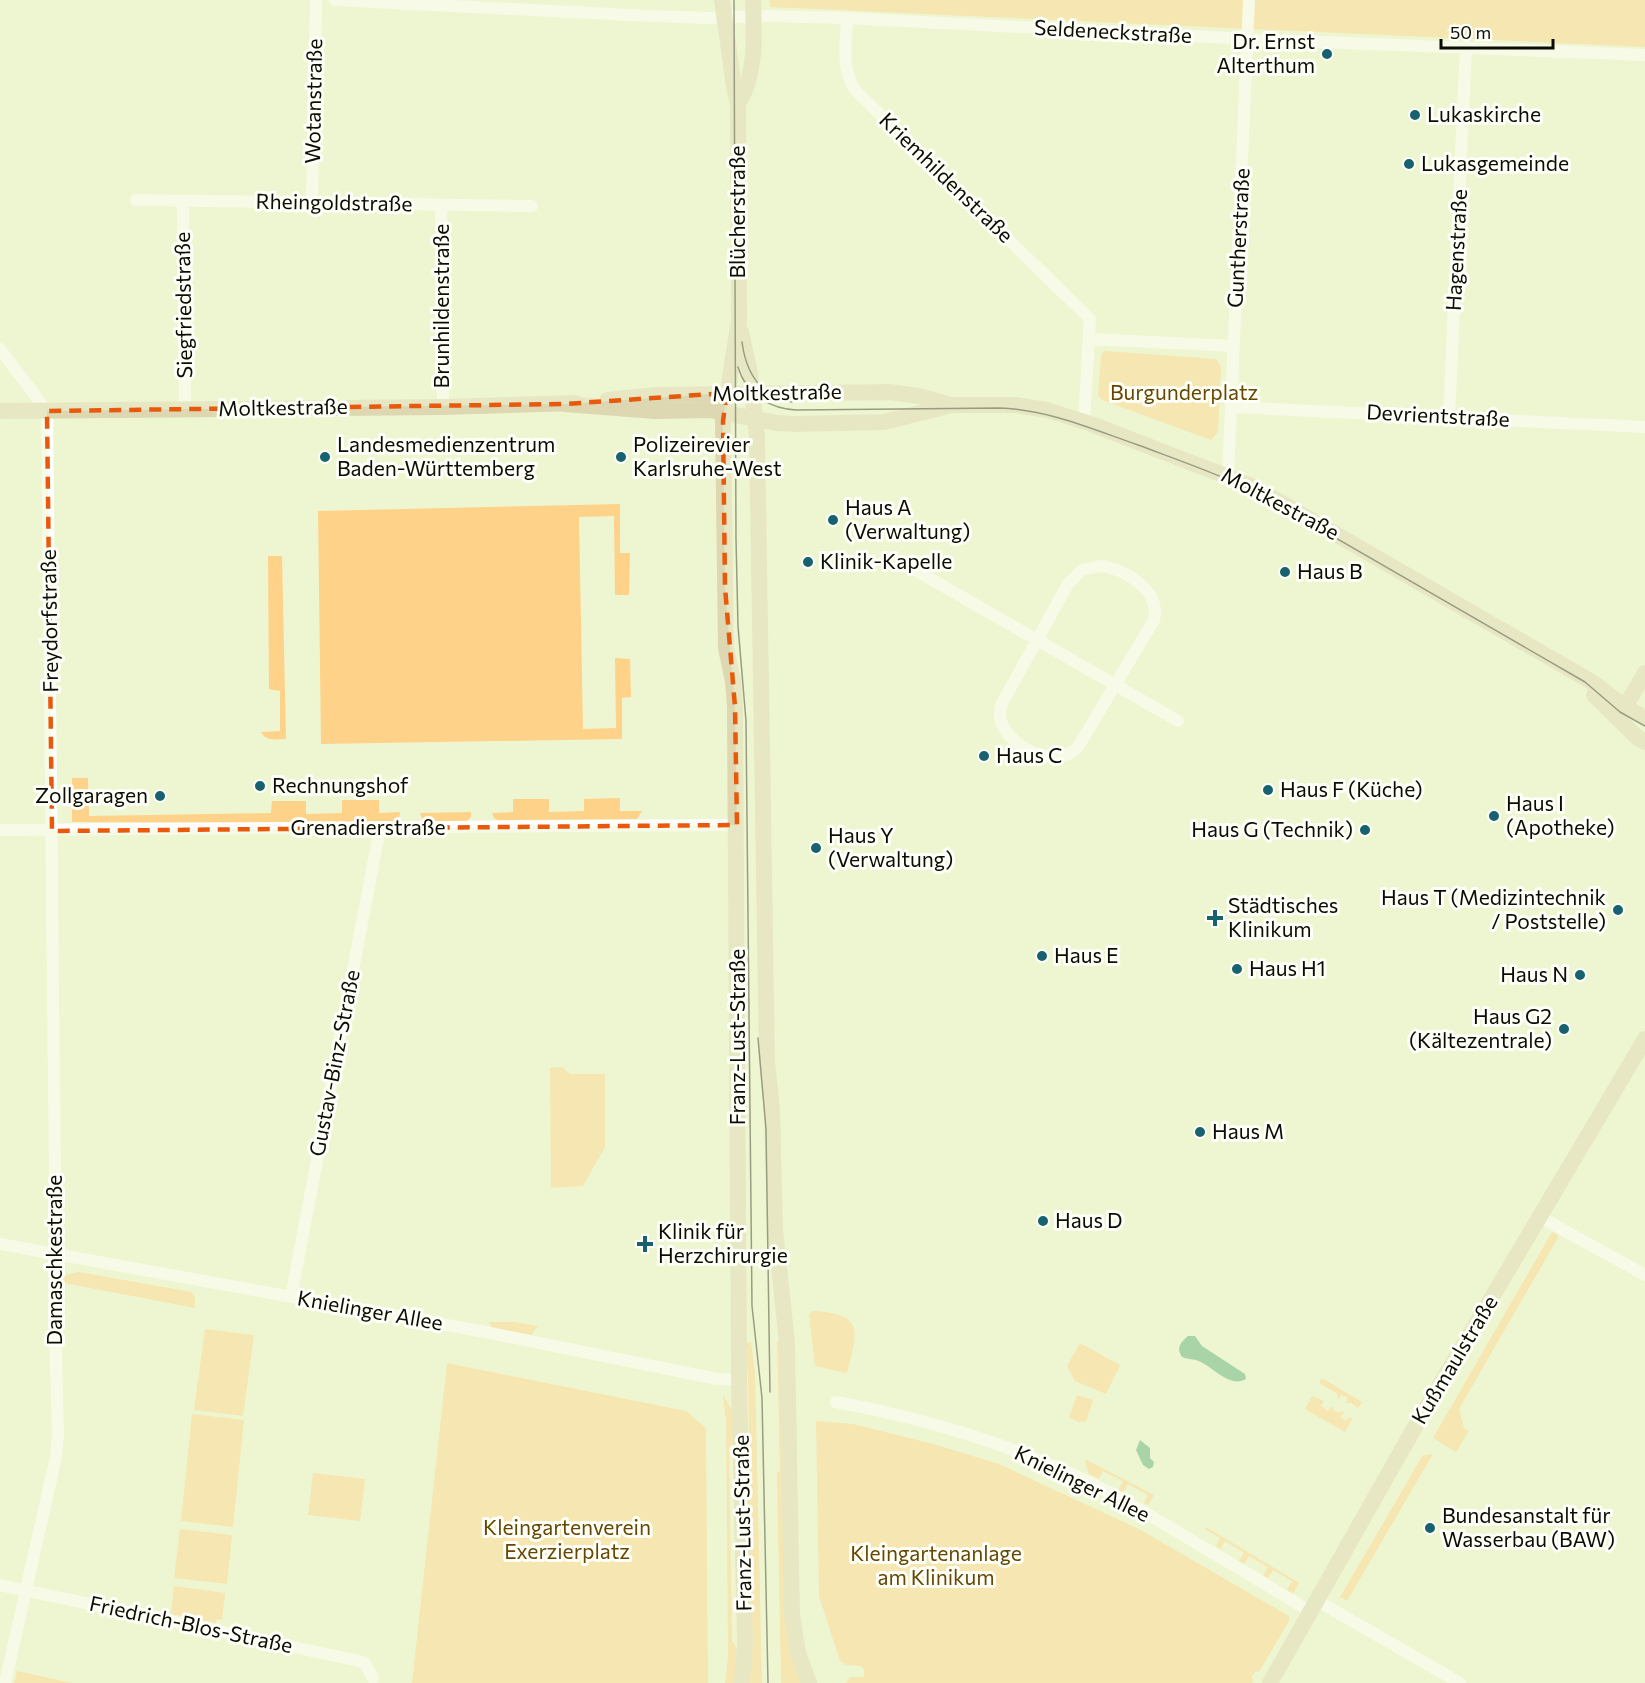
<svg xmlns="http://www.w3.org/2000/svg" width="1645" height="1683" viewBox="0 0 1645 1683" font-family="Commissioner,sans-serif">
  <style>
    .green { fill: #fed289 }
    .water { fill: #56aa76 }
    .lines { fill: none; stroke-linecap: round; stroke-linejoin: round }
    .street { stroke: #fff; stroke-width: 12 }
    .secondary { stroke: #ddd7b2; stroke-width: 16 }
    .tram { stroke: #2f3123; stroke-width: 1.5 }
    .marked { fill: none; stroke: #e8590c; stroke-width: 4.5; stroke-dasharray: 12 8; stroke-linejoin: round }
    .poi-dot { fill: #17626e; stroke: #fdfff8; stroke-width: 2 }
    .labels { text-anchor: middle; stroke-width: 6; stroke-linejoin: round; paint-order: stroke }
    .street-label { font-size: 21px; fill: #0b0d03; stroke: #fdfff8 }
    .poi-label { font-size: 21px; fill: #0b0d03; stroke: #fdfff8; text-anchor: start }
    .park-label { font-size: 21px; fill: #664702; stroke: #fdfff8 }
  </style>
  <rect width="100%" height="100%" fill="#eef6d1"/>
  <g class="green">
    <polygon points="769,0 1645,0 1645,47 817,9 770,7"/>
    <polygon points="1104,351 1216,359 1221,366 1218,432 1211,440 1102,400 1098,395 1101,356"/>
    <polygon points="620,504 620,553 630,553 629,595 615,595 614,516 579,517 583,729 616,728 615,658 630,659 631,697 622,698 622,739 321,744 318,511"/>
    <path d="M268 556H282L286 739C277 739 266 742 261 732L280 731V691L269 689Z"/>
    <polygon points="72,778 88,778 89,816 271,813 272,801 306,801 306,814 342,813 342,800 379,800 379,813 400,812 399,820 397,823 72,822"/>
    <polygon points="620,798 620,811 642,811 637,819 498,820 494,818 492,813 513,812 513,799 549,799 549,812 584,811 584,799"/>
    <polygon points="471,812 471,817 466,822 423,821 420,813"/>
    <polygon points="562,1067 570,1074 605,1074 605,1147 583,1186 551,1188 550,1068"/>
    <polygon points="1552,1232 1559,1236 1459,1409 1464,1428 1469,1431 1456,1452 1433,1438"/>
    <polygon points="79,1272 191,1292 195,1297 195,1308 59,1282 65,1275"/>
    <path d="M813 1311C865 1314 858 1331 847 1373L815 1366 809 1314Z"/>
    <polygon points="489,1322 514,1322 538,1326 531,1335 492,1328"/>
    <polygon points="205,1329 254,1335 243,1416 194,1410"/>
    <polygon points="777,1341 781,1341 804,1683 781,1683 777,1472 780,1472"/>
    <polygon points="751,1342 755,1374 762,1683 749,1683 750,1494 748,1375 745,1346 747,1343"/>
    <polygon points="1080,1343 1120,1365 1106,1394 1075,1381 1067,1366"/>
    <polygon points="447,1363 686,1411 706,1428 708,1683 412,1683"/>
    <polygon points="1322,1378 1362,1402 1358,1408 1350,1402 1348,1404 1346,1402 1348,1398 1341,1395 1339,1399 1337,1397 1338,1394 1319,1383"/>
    <path d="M723 1395 732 1410 736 1443 729 1446 732 1641C741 1650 735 1671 735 1683H725L728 1657 727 1511 726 1420Z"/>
    <polygon points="1077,1395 1093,1400 1086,1422 1081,1421 1080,1423 1069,1417"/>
    <polygon points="1312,1396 1324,1401 1321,1406 1328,1411 1332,1406 1334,1407 1333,1410 1339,1413 1341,1411 1344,1412 1341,1418 1346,1421 1349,1417 1352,1419 1345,1432 1305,1409"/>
    <polygon points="192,1414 244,1420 233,1527 181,1521"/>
    <polygon points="816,1421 853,1424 933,1444 999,1464 1139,1529 1289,1616 1289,1621 1259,1672 1256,1671 1251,1677 1254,1680 1252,1683 846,1683 850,1677 864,1677 864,1670 861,1666 847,1665 840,1661 819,1596"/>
    <polygon points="1433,1454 1347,1601 1340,1597 1423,1455"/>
    <polygon points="1085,1459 1154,1495 1148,1505 1144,1503 1148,1495 1128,1484 1123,1492 1118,1490 1123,1481 1103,1471 1099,1479 1088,1473"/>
    <polygon points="313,1473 365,1479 360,1521 308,1515"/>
    <polygon points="1206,1527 1299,1583 1293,1594 1287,1590 1292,1581 1273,1570 1268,1578 1263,1576 1268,1567 1249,1556 1244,1564 1239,1561 1244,1553 1225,1541 1220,1549 1216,1546 1220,1538 1205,1529"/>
    <polygon points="180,1529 232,1535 227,1584 174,1578"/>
    <polygon points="174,1586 225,1593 222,1620 217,1619 216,1623 171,1614"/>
    <polygon points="17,1671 72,1683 14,1683"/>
  </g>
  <g class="water">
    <path d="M1188 1336H1195L1202 1346 1245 1374 1246 1379C1229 1389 1212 1365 1196 1360 1192 1359 1187 1359 1182 1357 1176 1348 1180 1343 1188 1336Z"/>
    <polygon points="1140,1440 1150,1448 1150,1458 1154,1462 1153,1467 1149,1469 1143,1465 1136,1450"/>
  </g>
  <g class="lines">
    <g class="street">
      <polyline points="335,0 629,15 706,18 765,16 847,18 1248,39 1645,55"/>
      <path d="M847 18C846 42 841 69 855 90L1090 319 1084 422"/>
      <polyline points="136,200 532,206"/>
      <polyline points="183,201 185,410"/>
      <polyline points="312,203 316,0"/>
      <polyline points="441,205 443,407"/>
      <polyline points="1089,339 1234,346"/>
      <polyline points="0,349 47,411 56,1274 54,1285 58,1435 56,1457 5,1683"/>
      <polyline points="1231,407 1645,427"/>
      <polyline points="1449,417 1466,47"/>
      <polyline points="1228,475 1249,0"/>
      <path d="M1100 566C1126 569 1161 591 1154 620L1078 747C1058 770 1012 749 1002 724 999 718 1000 712 1001 705L1068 584 1082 570Z"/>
      <polyline points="910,567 1178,721"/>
      <polyline points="0,830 737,825"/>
      <polyline points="1540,1217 1645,1275"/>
      <polyline points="0,1244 485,1332 717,1379 739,1380"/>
      <polyline points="291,1297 380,828"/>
      <path d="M836 1402C917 1417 998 1440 1074 1475 1118 1495 1159 1521 1201 1546 1237 1567 1274 1589 1309 1611"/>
      <polyline points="0,1585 364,1662 373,1678"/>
      <polyline points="1316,1600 1460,1683"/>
    </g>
    <g class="secondary">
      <polyline points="722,0 734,87 738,104 739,320 723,421 726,648 733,681 735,707 739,1380 745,1641 742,1683"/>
      <path d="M738 104C757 75 754 34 753 0"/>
      <polyline points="741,332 750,373 757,436 767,1061 772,1109 775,1229 787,1343 792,1615 798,1653 809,1683"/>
      <polyline points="607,400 656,395 889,392 919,396 951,405"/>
      <polyline points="565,404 655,411 710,410 777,423 796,424 884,422 952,405 1015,405 1047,410 1091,424 1254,487 1592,682 1625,707 1645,718"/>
      <polyline points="0,411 443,407 575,403"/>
      <polyline points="1594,695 1638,738 1645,742"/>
      <polyline points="1625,707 1645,673"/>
      <polyline points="1270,1683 1412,1432 1645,1039"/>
    </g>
    <g class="tram">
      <polyline points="734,0 736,539 738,626 746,721 752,1306 762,1398 768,1683"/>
      <path d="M742 342C746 373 760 396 792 402"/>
      <path d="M738 367C746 394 768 408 796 410L1000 408C1049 410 1092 429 1138 445 1178 460 1219 474 1258 493L1585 682 1620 712 1645 726"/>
      <polyline points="758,1038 766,1129 770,1392"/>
    </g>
  </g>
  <path d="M0 0H1645V1683H0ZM727 393 723 421 725 587 735 707 737 825 52 831 47 411 565 404Z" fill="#eef6d1" fill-opacity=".55" fill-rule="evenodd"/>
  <path class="marked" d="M727 393 723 421 725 587 735 707 737 825 52 831 47 411 565 404Z"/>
  <g class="poi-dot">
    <circle cx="1327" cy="54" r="6"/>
    <circle cx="1415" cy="115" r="6"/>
    <circle cx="1409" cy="164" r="6"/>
    <circle cx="325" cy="457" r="6"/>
    <circle cx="621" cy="457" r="6"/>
    <circle cx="833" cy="520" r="6"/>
    <circle cx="808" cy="562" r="6"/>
    <circle cx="1285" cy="572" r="6"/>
    <circle cx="984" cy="756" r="6"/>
    <circle cx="260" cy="786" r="6"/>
    <circle cx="1268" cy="790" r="6"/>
    <circle cx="160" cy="796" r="6"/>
    <circle cx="1494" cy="816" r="6"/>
    <circle cx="1365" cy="830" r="6"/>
    <circle cx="816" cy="848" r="6"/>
    <circle cx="1618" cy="910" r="6"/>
    <path d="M1212 909h6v6h6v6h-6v6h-6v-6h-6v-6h6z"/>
    <circle cx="1042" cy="956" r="6"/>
    <circle cx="1237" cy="969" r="6"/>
    <circle cx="1580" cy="975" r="6"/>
    <circle cx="1564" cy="1029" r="6"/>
    <circle cx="1200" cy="1132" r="6"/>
    <circle cx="1043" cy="1221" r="6"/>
    <path d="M642 1235h6v6h6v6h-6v6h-6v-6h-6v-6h6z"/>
    <circle cx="1430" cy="1528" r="6"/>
  </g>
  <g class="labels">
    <g class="street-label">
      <text transform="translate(1113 32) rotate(3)" y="7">Seldeneckstraße</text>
      <text transform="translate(314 101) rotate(-89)" y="7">Wotanstraße</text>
      <text transform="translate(946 178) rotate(44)" y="7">Kriemhildenstraße</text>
      <text transform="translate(334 203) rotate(1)" y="7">Rheingoldstraße</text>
      <text transform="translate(738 212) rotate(-90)" y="7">Blücherstraße</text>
      <text transform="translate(1239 238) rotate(-87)" y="7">Guntherstraße</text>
      <text transform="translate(1457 250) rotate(-87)" y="7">Hagenstraße</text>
      <text transform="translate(184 305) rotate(-91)" y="7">Siegfriedstraße</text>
      <text transform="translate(442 306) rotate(-90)" y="7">Brunhildenstraße</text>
      <text transform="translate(777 393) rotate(-1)" y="7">Moltkestraße</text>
      <text transform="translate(283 408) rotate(-1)" y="7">Moltkestraße</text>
      <text transform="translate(1438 416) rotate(3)" y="7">Devrientstraße</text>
      <text transform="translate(1280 504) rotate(28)" y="7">Moltkestraße</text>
      <text transform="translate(50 621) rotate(-91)" y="7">Freydorfstraße</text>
      <text x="368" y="835">Grenadierstraße</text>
      <text transform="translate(738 1037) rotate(-90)" y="7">Franz-Lust-Straße</text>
      <text transform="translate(335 1063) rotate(-79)" y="7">Gustav-Binz-Straße</text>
      <text transform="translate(55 1260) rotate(-90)" y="7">Damaschkestraße</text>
      <text transform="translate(370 1311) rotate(10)" y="7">Knielinger Allee</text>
      <text transform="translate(1455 1360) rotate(-59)" y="7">Kußmaulstraße</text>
      <text transform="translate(1082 1484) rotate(26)" y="7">Knielinger Allee</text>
      <text transform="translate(743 1523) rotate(-91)" y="7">Franz-Lust-Straße</text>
      <text transform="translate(191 1625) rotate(12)" y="7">Friedrich-Blos-Straße</text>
    </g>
    <g class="poi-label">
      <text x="1315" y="49" text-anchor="end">Dr. Ernst<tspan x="1315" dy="24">Alterthum</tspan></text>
      <text x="1427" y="122">Lukaskirche</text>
      <text x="1421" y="171">Lukasgemeinde</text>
      <text x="337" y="452">Landesmedienzentrum<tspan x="337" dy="24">Baden-Württemberg</tspan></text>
      <text x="633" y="452">Polizeirevier<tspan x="633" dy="24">Karlsruhe-West</tspan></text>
      <text x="845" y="515">Haus A<tspan x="845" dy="24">(Verwaltung)</tspan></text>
      <text x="820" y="569">Klinik-Kapelle</text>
      <text x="1297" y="579">Haus B</text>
      <text x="996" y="763">Haus C</text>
      <text x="272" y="793">Rechnungshof</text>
      <text x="1280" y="797">Haus F (Küche)</text>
      <text x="148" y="803" text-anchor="end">Zollgaragen</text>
      <text x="1506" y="811">Haus I<tspan x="1506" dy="24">(Apotheke)</tspan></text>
      <text x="1353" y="837" text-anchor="end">Haus G (Technik)</text>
      <text x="828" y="843">Haus Y<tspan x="828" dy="24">(Verwaltung)</tspan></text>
      <text x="1606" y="905" text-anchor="end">Haus T (Medizintechnik<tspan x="1606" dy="24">/ Poststelle)</tspan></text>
      <text x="1228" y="913">Städtisches<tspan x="1228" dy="24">Klinikum</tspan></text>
      <text x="1054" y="963">Haus E</text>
      <text x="1249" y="976">Haus H1</text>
      <text x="1568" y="982" text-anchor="end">Haus N</text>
      <text x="1552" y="1024" text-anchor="end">Haus G2<tspan x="1552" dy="24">(Kältezentrale)</tspan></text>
      <text x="1212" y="1139">Haus M</text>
      <text x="1055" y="1228">Haus D</text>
      <text x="658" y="1239">Klinik für<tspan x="658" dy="24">Herzchirurgie</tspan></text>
      <text x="1442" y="1523">Bundesanstalt für<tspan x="1442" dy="24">Wasserbau (BAW)</tspan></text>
    </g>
    <g class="park-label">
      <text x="1184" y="400">Burgunderplatz</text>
      <text x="567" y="1535">Kleingartenverein<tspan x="567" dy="24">Exerzierplatz</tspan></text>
      <text x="936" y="1561">Kleingartenanlage<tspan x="936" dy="24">am Klinikum</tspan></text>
    </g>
  </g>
  <path d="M1441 39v9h112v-9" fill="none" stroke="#0b0d03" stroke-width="3"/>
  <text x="1450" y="39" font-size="18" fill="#0b0d03" stroke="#fdfff8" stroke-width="4.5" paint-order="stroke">50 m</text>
</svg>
